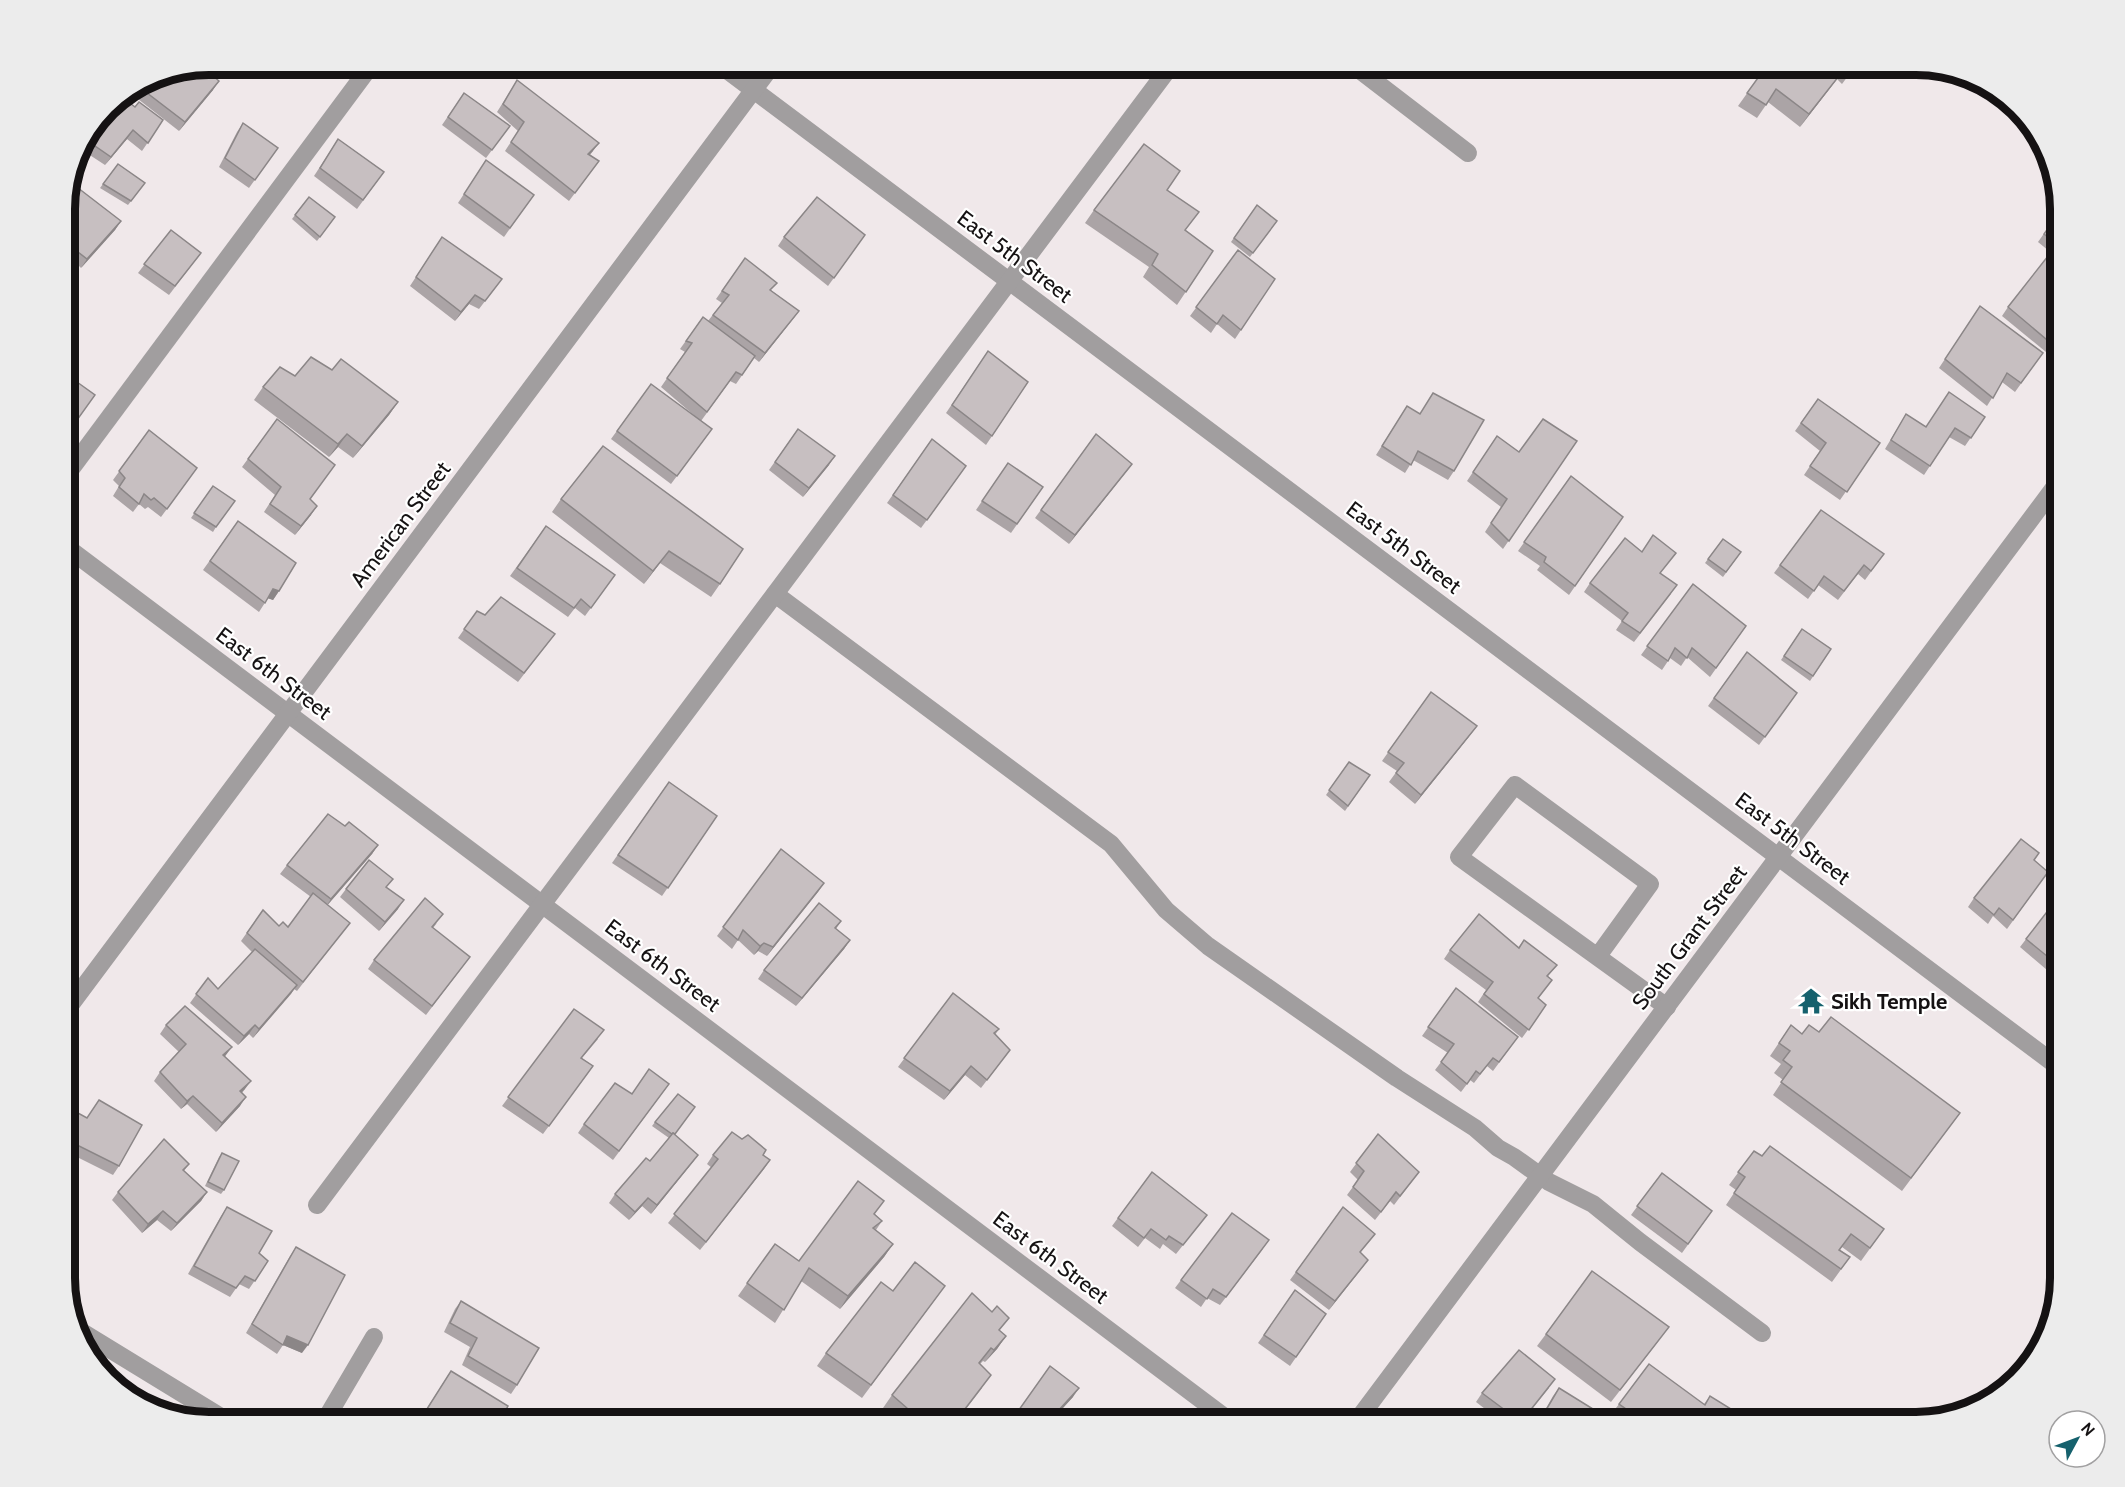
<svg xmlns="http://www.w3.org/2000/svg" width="2125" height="1487" viewBox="0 0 2125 1487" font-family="Cabin,sans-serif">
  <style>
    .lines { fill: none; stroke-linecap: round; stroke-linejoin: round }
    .minor { stroke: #a19e9f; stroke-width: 18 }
    .rail-casing { stroke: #353133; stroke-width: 7 }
    .rail { stroke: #fff; stroke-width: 4.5; stroke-dasharray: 14; stroke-linecap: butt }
    .wall { fill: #aba4a6 }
    .shaded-wall { fill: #8b8687 }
    .building { fill: #c7bfc1; stroke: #8b8687; stroke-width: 1.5 }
    .labels { text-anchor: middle; stroke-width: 4.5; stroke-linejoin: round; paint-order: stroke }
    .street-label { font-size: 22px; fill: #151213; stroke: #fff }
    .poi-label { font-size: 22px; font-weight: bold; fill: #151213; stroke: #fff; text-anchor: start }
    .rim { fill: none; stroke: #151213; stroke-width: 8 }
  </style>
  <rect width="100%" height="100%" fill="#f0e8ea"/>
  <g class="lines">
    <g class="minor">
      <polyline points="719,64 2060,1068"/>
      <polyline points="1352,64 1468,153"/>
      <polyline points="65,477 372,64"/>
      <polyline points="65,546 1231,1422"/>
      <polyline points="775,594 1111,844 1166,910 1208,946 1397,1078 1475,1128 1498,1148 1514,1157 1549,1182 1593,1204 1640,1242 1762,1333"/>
      <polyline points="1598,956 1650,884 1515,785 1459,857 1667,1007"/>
      <polyline points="65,1012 773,64"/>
      <polyline points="317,1205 1172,64"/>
      <polyline points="77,1329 229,1422"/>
      <polyline points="324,1422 374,1337"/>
      <polyline points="1356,1422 2060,480"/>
    </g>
    <g class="rail-casing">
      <polyline id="rail" points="1968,1410 2039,1349"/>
    </g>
    <use href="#rail" class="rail"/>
  </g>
  <g class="wall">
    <polygon points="225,64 242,64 236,73"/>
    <polygon points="1768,64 1857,64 1842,84 1837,79 1800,127 1768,102 1757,118 1738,106"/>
    <polygon points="154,75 213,90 179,131 129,92"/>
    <polygon points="517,80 593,151 590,155 599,161 569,201 505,151 518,131 497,112"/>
    <polygon points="464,93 510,126 486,158 442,125"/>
    <polygon points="107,106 135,107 163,120 142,151 127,139 105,165 79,148"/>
    <polygon points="243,123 278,148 249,188 219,167 237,132"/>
    <polygon points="338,139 384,172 357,209 314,176"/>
    <polygon points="486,160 534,195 504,237 458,203"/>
    <polygon points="118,164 145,183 128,205 100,188"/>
    <polygon points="1167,190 1185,230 1213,251 1177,305 1143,277 1149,267 1085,223 1094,210"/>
    <polygon points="309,197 335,217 317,241 292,219"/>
    <polygon points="65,200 121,221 115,230 81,268 77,264 65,281"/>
    <polygon points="1257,205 1277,221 1250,257 1231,242"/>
    <polygon points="2060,211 2060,260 2038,242"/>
    <polygon points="171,230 201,253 169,295 138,273"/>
    <polygon points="865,235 828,286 778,246 784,237"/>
    <polygon points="442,237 502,279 479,309 469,304 455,321 410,286"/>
    <polygon points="1238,250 1275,279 1235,339 1217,324 1211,333 1190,316"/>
    <polygon points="745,258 772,291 799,311 759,362 754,358 736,384 730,381 701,421 712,429 671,484 611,439 651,384 696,417 661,387 685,352 680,349 703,317 708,321 722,303 716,299"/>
    <polygon points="1980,306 2043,353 2015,392 2002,382 1987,406 1939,368"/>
    <polygon points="2008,307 2060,331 2046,352 2002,316"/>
    <polygon points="988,351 1028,382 986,445 946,413"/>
    <polygon points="332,370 398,402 389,415 353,458 338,447 329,457 254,400 263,387 295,376"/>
    <polygon points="95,395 69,431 65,428 65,398"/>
    <polygon points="1818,399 1880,443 1840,500 1804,475 1820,451 1795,431"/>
    <polygon points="1407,406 1454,471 1448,480 1413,460 1405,473 1376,455"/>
    <polygon points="1906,414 1926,427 1985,417 1965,446 1949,437 1924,475 1885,449"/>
    <polygon points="277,419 310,499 311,515 295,535 264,512 275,495 242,467"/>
    <polygon points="798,429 829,465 803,497 769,470"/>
    <polygon points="149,430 197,468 161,517 148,507 145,509 139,504 133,512 113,496 119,486 113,480"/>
    <polygon points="1096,434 1132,464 1069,544 1035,518"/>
    <polygon points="1497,436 1519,452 1577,441 1503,549 1485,532 1501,507 1467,481"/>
    <polygon points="932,439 966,466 921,528 887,503"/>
    <polygon points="603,446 720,584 711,597 660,563 644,584 552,512 561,499"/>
    <polygon points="1008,463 1043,487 1011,533 976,510"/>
    <polygon points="1571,476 1623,517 1569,595 1537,570 1540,566 1518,551"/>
    <polygon points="213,486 216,527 213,532 191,518"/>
    <polygon points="238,521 279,591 273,600 268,598 259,612 203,570"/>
    <polygon points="546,526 615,575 585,616 575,608 568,617 510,576"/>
    <polygon points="1723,539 1741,552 1723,577 1705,563"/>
    <polygon points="1884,554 1865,580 1858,574 1838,600 1818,585 1808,599 1774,573 1780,565"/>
    <polygon points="1661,574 1671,594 1634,642 1616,630 1622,621 1584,592 1590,583"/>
    <polygon points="1693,584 1746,626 1710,677 1687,657 1681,666 1670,658 1662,670 1641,655"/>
    <polygon points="477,611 485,615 555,634 518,682 458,638"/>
    <polygon points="1802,629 1831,649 1810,681 1781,660"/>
    <polygon points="1747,652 1797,693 1759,745 1708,706"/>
    <polygon points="1431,692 1471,734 1415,804 1389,782 1397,771 1382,761"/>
    <polygon points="1349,762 1370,775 1345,811 1326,795"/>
    <polygon points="669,782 717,816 662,896 612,863"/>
    <polygon points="345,826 378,845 372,854 327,905 350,923 297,991 294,989 253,1038 249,1034 238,1045 190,1003 208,978 218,989 252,952 241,941 263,910 279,926 288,927 311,897 280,874 287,865"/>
    <polygon points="781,849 824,883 767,956 758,951 754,955 738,940 732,949 717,936"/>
    <polygon points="2034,860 2048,872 2007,929 1993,916 1988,924 1968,907 1974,898"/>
    <polygon points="387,888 398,909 379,931 340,897 346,889"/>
    <polygon points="2060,895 2060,967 2053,962 2047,970 2020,947"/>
    <polygon points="841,921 836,929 850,940 844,949 796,1006 758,979 764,970"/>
    <polygon points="437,923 433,928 464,965 426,1015 368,969 374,960"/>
    <polygon points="1524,940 1557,965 1548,976 1552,980 1538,998 1546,1005 1522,1038 1478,1002 1486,990 1444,959 1450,950 1518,948"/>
    <polygon points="1456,988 1518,1037 1493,1071 1487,1066 1474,1083 1470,1080 1461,1092 1435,1070 1448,1053 1422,1036"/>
    <polygon points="953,993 999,1029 995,1035 1010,1050 981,1088 965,1075 944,1100 898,1067"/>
    <polygon points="574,1009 598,1039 582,1058 593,1066 543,1134 502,1106"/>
    <polygon points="166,1025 226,1055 225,1056 245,1089 242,1093 240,1106 216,1132 187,1104 181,1109 154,1081 160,1072 179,1052 160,1034"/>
    <polygon points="1791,1025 1802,1034 1819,1032 1960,1113 1902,1191 1773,1095 1783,1080 1774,1073 1781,1064 1770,1056"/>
    <polygon points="669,1084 613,1160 578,1133 584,1124 632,1094"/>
    <polygon points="78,1113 87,1118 119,1166 113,1175 65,1151 65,1133"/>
    <polygon points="655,1122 675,1135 692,1163 651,1214 642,1206 629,1220 609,1203 615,1194 650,1161 669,1138 652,1126"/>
    <polygon points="1378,1134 1413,1180 1394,1205 1390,1201 1375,1220 1347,1195 1358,1180 1350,1172"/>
    <polygon points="742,1139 770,1160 700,1250 668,1223 712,1168 707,1164 713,1155"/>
    <polygon points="1754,1151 1884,1229 1861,1261 1842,1247 1840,1250 1850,1257 1832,1282 1726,1205 1736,1190 1729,1185"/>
    <polygon points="222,1153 224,1190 221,1194 205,1186 219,1157"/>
    <polygon points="189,1164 184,1171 207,1192 201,1201 171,1231 157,1220 142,1233 112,1200 118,1192"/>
    <polygon points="1152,1172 1207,1215 1176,1254 1163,1244 1160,1249 1145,1238 1138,1247 1112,1226"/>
    <polygon points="1662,1173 1712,1211 1682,1253 1631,1215"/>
    <polygon points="227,1207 259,1253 268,1261 249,1289 239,1284 230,1297 188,1274 221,1216"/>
    <polygon points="1343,1207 1375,1234 1360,1253 1368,1260 1329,1310 1290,1280"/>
    <polygon points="875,1214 882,1221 876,1230 893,1244 884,1257 840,1309 801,1281 775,1323 738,1296 775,1244 799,1261"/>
    <polygon points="296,1247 302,1353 283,1345 277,1354 246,1333 290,1256"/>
    <polygon points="1263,1249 1220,1305 1207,1298 1201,1307 1175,1288 1181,1280"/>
    <polygon points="1295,1290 1326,1314 1290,1366 1258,1343"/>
    <polygon points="893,1291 936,1298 862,1398 817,1366 826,1353"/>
    <polygon points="461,1301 517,1385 511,1394 462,1365 470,1347 444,1332 455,1309"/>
    <polygon points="1000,1331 1006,1336 997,1349 985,1362 983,1361 980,1364 982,1388 956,1422 900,1422 883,1408 892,1395"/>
    <polygon points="1546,1334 1660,1339 1611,1402 1537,1346"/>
    <polygon points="1050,1366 1073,1397 1059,1412 1072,1422 1010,1422"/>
    <polygon points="451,1371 499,1422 418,1422"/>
    <polygon points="1549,1388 1521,1422 1502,1422 1476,1402 1482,1393"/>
    <polygon points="1559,1388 1614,1422 1546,1422 1540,1419 1553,1396"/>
    <polygon points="1710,1396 1752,1422 1619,1422 1610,1416 1619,1404 1704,1404"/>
  </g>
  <g class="shaded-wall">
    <polygon points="1846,67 1837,79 1800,127 1809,114"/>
    <polygon points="219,81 213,90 179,131 185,122"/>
    <polygon points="133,130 127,139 105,165 111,157"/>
    <polygon points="599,143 593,151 582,162 588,154"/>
    <polygon points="121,221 115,230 81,268 87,259"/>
    <polygon points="475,295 469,304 455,321 461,312"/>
    <polygon points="799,311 793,319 759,362 765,353"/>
    <polygon points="398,402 389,415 353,458 362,446"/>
    <polygon points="347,434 338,447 329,457 338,444"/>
    <polygon points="835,456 829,465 803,497 809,488"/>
    <polygon points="1132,464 1126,472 1069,544 1075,535"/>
    <polygon points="317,506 311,515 295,535 301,526"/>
    <polygon points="669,551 660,563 644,584 653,571"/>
    <polygon points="273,589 279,591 273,600 267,598"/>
    <polygon points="1477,726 1471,734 1415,804 1421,795"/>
    <polygon points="378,845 372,854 325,908 331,899"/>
    <polygon points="824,883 818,892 767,956 773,947"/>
    <polygon points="404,900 398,909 379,931 385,922"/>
    <polygon points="850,940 844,949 796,1006 802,998"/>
    <polygon points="764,943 758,951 754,955 760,946"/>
    <polygon points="297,985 291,994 253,1038 259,1029"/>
    <polygon points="255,1025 249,1034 238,1045 244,1036"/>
    <polygon points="232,1047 226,1055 217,1063 223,1055"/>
    <polygon points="971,1066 965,1075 944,1100 950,1091"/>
    <polygon points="251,1081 245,1089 234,1099 240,1091"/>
    <polygon points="193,1096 187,1104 181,1109 187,1101"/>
    <polygon points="246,1097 240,1106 216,1132 222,1123"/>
    <polygon points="698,1155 692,1163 651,1214 657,1205"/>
    <polygon points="770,1160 764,1169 700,1250 706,1242"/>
    <polygon points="207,1192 201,1201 171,1231 177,1223"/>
    <polygon points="648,1198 642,1206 629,1220 635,1212"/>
    <polygon points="163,1211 157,1220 142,1233 148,1224"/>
    <polygon points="893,1244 884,1257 840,1309 848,1296"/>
    <polygon points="1368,1260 1362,1268 1329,1310 1335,1301"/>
    <polygon points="287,1336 308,1345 302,1353 283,1345"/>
    <polygon points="1006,1336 997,1349 985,1362 994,1350"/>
    <polygon points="1079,1388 1073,1397 1052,1420 1058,1411"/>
  </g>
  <g class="building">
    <polygon points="233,64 242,64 239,69"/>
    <polygon points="1768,64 1856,64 1851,71 1846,67 1809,114 1776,89 1766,105 1747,93"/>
    <polygon points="201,66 219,81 185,122 138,86 154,75"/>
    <polygon points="517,80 599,143 588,154 599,161 575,193 511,142 524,122 503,104"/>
    <polygon points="464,93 510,126 492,150 448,117"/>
    <polygon points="122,97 135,107 139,102 163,120 148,143 133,130 111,157 85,139 107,106"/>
    <polygon points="243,123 278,148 255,180 225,158"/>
    <polygon points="338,139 384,172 363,200 320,168"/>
    <polygon points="1144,144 1180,171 1167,190 1199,212 1185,230 1213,251 1186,292 1152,265 1158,254 1094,210"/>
    <polygon points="486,160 534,195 510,228 464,194"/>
    <polygon points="118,164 145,183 131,201 103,184"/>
    <polygon points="69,181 121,221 87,259 65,242 65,200"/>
    <polygon points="309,197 335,217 320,237 295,215"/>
    <polygon points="817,197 865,235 834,278 784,237"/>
    <polygon points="1257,205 1277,221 1253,253 1234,238"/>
    <polygon points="2060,211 2060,246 2044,234"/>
    <polygon points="171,230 201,253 175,286 144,264"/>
    <polygon points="442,237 502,279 485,301 475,295 461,312 416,277"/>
    <polygon points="1238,250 1275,279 1241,330 1223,315 1217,324 1196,307"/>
    <polygon points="65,254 77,263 65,279"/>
    <polygon points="2048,256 2060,265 2060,331 2052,344 2008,307"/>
    <polygon points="745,258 777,283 770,290 799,311 765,353 713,315 729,295 722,291"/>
    <polygon points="65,293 72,298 65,308"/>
    <polygon points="1980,306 2043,353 2021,383 2007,373 1993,398 1945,359"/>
    <polygon points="703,317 755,356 742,375 736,372 707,412 667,378 692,343 686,341"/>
    <polygon points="988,351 1028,382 992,436 952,405"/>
    <polygon points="311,357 332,370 341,359 398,402 362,446 347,434 338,444 263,387 280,367 295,376"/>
    <polygon points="65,372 73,377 65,389"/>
    <polygon points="77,382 95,395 72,427 65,422 65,398"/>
    <polygon points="651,384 712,429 677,476 617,431"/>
    <polygon points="1949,392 1985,417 1971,438 1955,428 1930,466 1891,440 1906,414 1926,427"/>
    <polygon points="1433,393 1484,420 1454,471 1418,451 1411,465 1382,446 1407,406 1420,414"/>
    <polygon points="1818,399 1880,443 1847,492 1810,466 1826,443 1801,423"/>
    <polygon points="277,419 335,465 310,499 317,506 301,526 270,504 281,487 248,459"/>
    <polygon points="1543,419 1577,441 1509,541 1491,523 1507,499 1473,472 1497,436 1519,452"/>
    <polygon points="798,429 835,456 809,488 775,462"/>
    <polygon points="149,430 197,468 167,509 154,498 151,500 144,494 139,504 119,487 125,478 119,471"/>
    <polygon points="1096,434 1132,464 1075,535 1041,510"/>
    <polygon points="932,439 966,466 927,520 893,495"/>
    <polygon points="603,446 743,549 720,584 669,551 653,571 561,499"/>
    <polygon points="1008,463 1043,487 1017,524 982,501"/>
    <polygon points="1571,476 1623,517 1575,586 1544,562 1546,557 1524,542"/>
    <polygon points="213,486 235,501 216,527 194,513"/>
    <polygon points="1821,510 1884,554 1871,571 1864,565 1844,591 1824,576 1814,591 1780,565"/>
    <polygon points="238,521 296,563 279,591 273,589 265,603 210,561"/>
    <polygon points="546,526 615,575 591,608 581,599 574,608 517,568"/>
    <polygon points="1653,535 1676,553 1660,573 1677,585 1640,633 1622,621 1628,613 1590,583 1625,538 1642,552"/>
    <polygon points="1723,539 1741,552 1726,572 1708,559"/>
    <polygon points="1693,584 1746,626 1716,668 1692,648 1687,658 1675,648 1668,661 1647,646"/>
    <polygon points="501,597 555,634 524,673 464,629 477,611 485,615"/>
    <polygon points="1802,629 1831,649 1813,676 1784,656"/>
    <polygon points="1747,652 1797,693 1765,737 1714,698"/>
    <polygon points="1431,692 1477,726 1421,795 1396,773 1404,763 1388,752"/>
    <polygon points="1349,762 1370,775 1348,806 1329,790"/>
    <polygon points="669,782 717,816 668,888 618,855"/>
    <polygon points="328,814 345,826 349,822 378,845 331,899 287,865"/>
    <polygon points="2021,839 2039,853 2034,860 2048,872 2013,920 1999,908 1994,915 1974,898"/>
    <polygon points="781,849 824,883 773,947 764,943 760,946 743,930 738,940 723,927"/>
    <polygon points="369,860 393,879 386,887 404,900 385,922 346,889"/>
    <polygon points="313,893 350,923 303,982 247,933 263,910 279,926 283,922 288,927"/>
    <polygon points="2060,895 2060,954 2058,953 2053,961 2026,939"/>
    <polygon points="425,898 443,914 432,927 470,957 432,1006 374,960"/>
    <polygon points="819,903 841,921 835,928 850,940 802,998 764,970"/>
    <polygon points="1479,914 1519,948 1524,940 1557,965 1547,976 1552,980 1538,998 1546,1005 1529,1030 1484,994 1493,982 1450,950"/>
    <polygon points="255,949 297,985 259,1029 255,1025 244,1036 196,994 208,978 218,989"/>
    <polygon points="1456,988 1518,1037 1499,1062 1493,1058 1480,1074 1476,1071 1467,1084 1441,1062 1454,1044 1428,1027"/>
    <polygon points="953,993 999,1029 994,1033 1010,1050 987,1080 971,1066 950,1091 904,1058"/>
    <polygon points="185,1006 232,1047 223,1055 251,1081 240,1091 246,1097 222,1123 193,1096 187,1101 160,1072 186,1044 166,1025"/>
    <polygon points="574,1009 604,1030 581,1058 593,1066 549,1126 508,1097"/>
    <polygon points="1831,1017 1960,1113 1911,1178 1781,1082 1792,1067 1783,1060 1790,1051 1779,1043 1791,1025 1802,1034 1809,1025 1819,1032"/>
    <polygon points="649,1069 669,1084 619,1151 584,1124 615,1083 632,1094"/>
    <polygon points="678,1094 695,1107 675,1134 673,1133 672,1134 655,1122"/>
    <polygon points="99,1100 142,1125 119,1166 65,1139 65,1134 78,1113 87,1118"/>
    <polygon points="732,1132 742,1139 748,1135 766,1150 763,1155 770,1160 706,1242 674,1214 718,1159 713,1155"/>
    <polygon points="673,1133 698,1155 657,1205 648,1198 635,1212 615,1194 646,1158 650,1161"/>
    <polygon points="1378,1134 1419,1172 1400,1196 1396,1192 1381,1212 1353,1187 1364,1171 1356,1163"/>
    <polygon points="164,1139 189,1164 183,1170 207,1192 177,1223 163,1211 148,1224 118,1192"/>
    <polygon points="1770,1146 1884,1229 1870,1248 1851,1234 1839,1250 1850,1257 1841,1269 1734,1193 1745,1177 1738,1172 1754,1151 1762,1156"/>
    <polygon points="222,1153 239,1161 224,1190 208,1182"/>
    <polygon points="1152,1172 1207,1215 1183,1245 1169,1236 1166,1240 1151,1229 1144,1238 1118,1218"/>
    <polygon points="1662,1173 1712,1211 1688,1244 1637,1206"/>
    <polygon points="858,1181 884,1201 874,1214 882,1221 873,1228 893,1244 848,1296 809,1268 784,1310 747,1283 775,1244 799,1261"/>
    <polygon points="227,1207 272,1231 259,1253 268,1261 255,1281 245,1276 236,1288 194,1266"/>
    <polygon points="1343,1207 1375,1234 1360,1252 1368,1260 1335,1301 1296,1272"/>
    <polygon points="1232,1213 1269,1240 1226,1297 1213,1289 1207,1299 1181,1280"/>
    <polygon points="296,1247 345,1275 308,1345 287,1336 283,1345 252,1324"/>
    <polygon points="915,1262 945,1286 871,1385 826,1353 881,1282 893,1291"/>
    <polygon points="1592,1271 1669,1327 1620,1390 1546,1334"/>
    <polygon points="1295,1290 1326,1314 1296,1357 1264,1335"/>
    <polygon points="972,1293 992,1312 997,1306 1009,1318 999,1330 1006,1336 994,1350 991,1348 979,1363 991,1375 955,1422 923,1422 892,1395"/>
    <polygon points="461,1301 539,1348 517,1385 468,1356 477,1338 450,1323"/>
    <polygon points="1519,1350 1555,1379 1521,1422 1482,1393"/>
    <polygon points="1649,1364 1705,1405 1710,1396 1752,1422 1645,1422 1619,1404"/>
    <polygon points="1050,1366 1079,1388 1058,1411 1072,1422 1027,1422 1016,1414"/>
    <polygon points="451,1371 508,1406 499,1422 424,1422 420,1420"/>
    <polygon points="1559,1388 1614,1422 1566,1422 1546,1410"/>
  </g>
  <defs>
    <g id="temple-bare" transform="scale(2.07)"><path d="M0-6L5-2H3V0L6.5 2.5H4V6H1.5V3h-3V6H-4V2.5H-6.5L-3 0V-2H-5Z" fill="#15616d" stroke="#fff" stroke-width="2.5" paint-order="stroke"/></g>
  </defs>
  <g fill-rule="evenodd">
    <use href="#temple-bare" x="1811" y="1001"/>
  </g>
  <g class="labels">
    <g class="street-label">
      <text transform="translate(1015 256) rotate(37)" y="8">East 5th Street</text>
      <text transform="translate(400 524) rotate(-53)" y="8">American Street</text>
      <text transform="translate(1404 547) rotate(37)" y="8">East 5th Street</text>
      <text transform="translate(274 673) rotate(37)" y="8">East 6th Street</text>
      <text transform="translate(1793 838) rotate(37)" y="8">East 5th Street</text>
      <text transform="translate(1689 937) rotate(-53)" y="8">South Grant Street</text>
      <text transform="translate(663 965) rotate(37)" y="8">East 6th Street</text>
      <text transform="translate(1051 1257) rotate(37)" y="8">East 6th Street</text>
    </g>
    <g class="poi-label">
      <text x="1831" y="1009">Sikh Temple</text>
    </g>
  </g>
  <path d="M0 0H2125V1487H0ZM209 75H1916A134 134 0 0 1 2050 209V1278A134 134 0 0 1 1916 1412H209A134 134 0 0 1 75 1278V209A134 134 0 0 1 209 75Z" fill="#ececec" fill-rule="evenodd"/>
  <path class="rim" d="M209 75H1916A134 134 0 0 1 2050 209V1278A134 134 0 0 1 1916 1412H209A134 134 0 0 1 75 1278V209A134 134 0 0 1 209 75Z"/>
  <g transform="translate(2077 1439) rotate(49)"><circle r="28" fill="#ffffff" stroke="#a1a0a1" stroke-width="1.5"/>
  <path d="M0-4.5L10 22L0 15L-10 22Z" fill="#15616d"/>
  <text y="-9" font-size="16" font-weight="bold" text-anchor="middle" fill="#151213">N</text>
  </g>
</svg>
